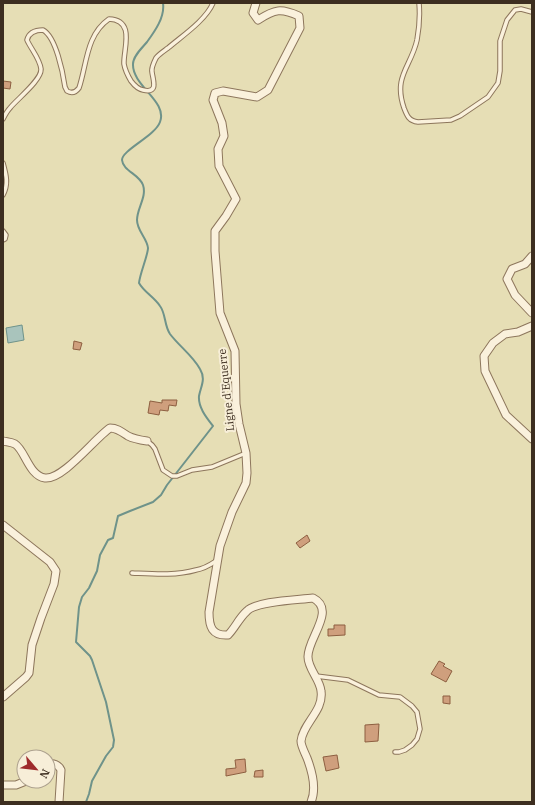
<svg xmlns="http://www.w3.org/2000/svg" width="535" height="805" viewBox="0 0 535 805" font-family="'IBM Plex Serif',serif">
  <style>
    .farmland { fill: #e6deb5; fill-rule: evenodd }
    .water { fill: #a9c4bc; stroke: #6f938a }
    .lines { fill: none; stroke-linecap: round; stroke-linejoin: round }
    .stream { stroke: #6f938a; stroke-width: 2 }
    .building { fill: #cf9f7d; stroke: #8d5f41 }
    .lane-casing { stroke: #8d765c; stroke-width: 5.5 }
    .street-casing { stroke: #8d765c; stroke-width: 9 }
    .lane { stroke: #faf1dc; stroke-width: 3.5 }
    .street { stroke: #faf1dc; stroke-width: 7 }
    .labels { text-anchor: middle; stroke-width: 4; stroke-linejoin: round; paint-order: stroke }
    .street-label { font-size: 11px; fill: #3d2e20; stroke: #f7eed8 }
  </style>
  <rect width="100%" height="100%" fill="#f0e4c8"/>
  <path class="farmland" d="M3 3H532V802H3ZM24 757H48V781H24Z"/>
  <polygon class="water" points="22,325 24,340 8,343 6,328"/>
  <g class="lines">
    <path class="stream" d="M86 802 89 794 92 781 106 756 113 747 114 740 106 702 92 660 90 656 76 642 79 607 82 597 89 588 97 571 100 555 108 540 113 538 118 516 130 511 153 502 161 495 167 485 213 426C206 417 198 407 199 396 201 386 206 379 200 369 193 356 179 346 170 334 164 325 166 314 160 306 154 297 144 292 139 283 140 273 148 255 148 248 147 238 137 231 137 220 137 208 147 197 143 185 139 174 123 171 122 160 122 150 155 136 160 122 168 101 132 86 133 64 133 56 142 48 147 42 155 31 165 17 163 3"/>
  </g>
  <g class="building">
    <polygon points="3,81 11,82 10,89 3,88"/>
    <polygon points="74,341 82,343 80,350 73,349"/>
    <polygon points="162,400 177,400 176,406 169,405 168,411 160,410 159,415 148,413 150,401 162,403"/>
    <polygon points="307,535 310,541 300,548 296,543"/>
    <polygon points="334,625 345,625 345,635 328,636 328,629 334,629"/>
    <polygon points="439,661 445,664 443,666 452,671 446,682 431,674"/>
    <polygon points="443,696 450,696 450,704 443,703"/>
    <polygon points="379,724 378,741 365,742 365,725"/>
    <polygon points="337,755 339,768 326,771 323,757"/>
    <polygon points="245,759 246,772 226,776 226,769 236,768 235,760"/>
    <polygon points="263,770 263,777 254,777 255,771"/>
  </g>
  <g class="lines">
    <g class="lane-casing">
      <g id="lane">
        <path d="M419 3C420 14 419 29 417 40 411 67 393 76 404 108 407 116 409 121 418 122L451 120 460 116 488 97 498 83 500 71V41L507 20 515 10 521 9 532 12"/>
        <path d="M3 119C5 115 7 111 10 108 16 100 42 80 41 69 40 59 31 49 27 40 29 32 35 30 43 30 56 37 63 73 65 87L67 91C72 94 76 92 79 88 87 64 86 35 109 19 136 20 123 50 124 64 125 70 128 76 131 81 134 85 138 89 143 90 159 94 153 80 152 72 151 68 154 62 156 58 159 54 164 51 168 48 182 36 206 20 213 3"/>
        <path d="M3 163C6 174 9 184 3 195"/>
        <polyline points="3,231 6,235 5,239 3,240"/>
        <polyline points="147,441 152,445 155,449 163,470 172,476 177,476 192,470 212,467 246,453"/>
        <path d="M132 573C153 574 175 576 196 570 203 569 210 565 216 561"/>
        <polyline points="316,676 348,680 379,695 400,697 412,706 417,712 420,729 417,739 412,745 405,750 399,752 395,752"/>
      </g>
    </g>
    <g class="street-casing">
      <g id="street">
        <path d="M256 3 253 13 258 20C275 9 281 8 299 16L300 28 268 90 257 97 223 91 215 93 213 100 222 123 224 136 218 149 219 166 236 199 226 216 215 231V251L220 313 235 351 236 404 239 424 246 453 247 473 246 483 232 512 220 546 209 612C209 627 212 636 228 635 235 628 239 618 247 611 256 601 298 600 313 598 337 610 307 639 308 657 308 669 320 679 321 691 324 711 303 723 301 741 301 746 305 753 307 758 312 771 317 788 311 802"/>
        <polyline points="532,256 525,264 512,269 507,279 515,295 532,313"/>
        <polyline points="532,326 518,332 505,334 493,343 484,356 485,371 506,415 532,439"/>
        <path d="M3 441C7 442 11 442 15 444 25 450 29 476 45 478 63 480 95 438 110 428 117 428 122 432 128 436 134 439 140 440 147 441"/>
        <polyline points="3,525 50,562 56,571 54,584 41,618 32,645 29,673 26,677 3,697"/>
        <path d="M48 764C54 763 58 764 61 770L59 802"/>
        <polyline points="3,785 16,785 26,781"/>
      </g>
    </g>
    <use href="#lane" class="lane"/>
    <use href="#street" class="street"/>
  </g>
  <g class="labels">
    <g class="street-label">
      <text transform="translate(226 390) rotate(-96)" y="4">Ligne d'Equerre</text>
    </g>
  </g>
  <rect width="535" height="805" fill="none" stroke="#3d2e20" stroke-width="8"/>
  <g transform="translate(36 769) rotate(118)"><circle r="19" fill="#f7eed8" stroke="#ada18e"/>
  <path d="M0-3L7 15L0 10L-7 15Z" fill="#9e2a2b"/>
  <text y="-6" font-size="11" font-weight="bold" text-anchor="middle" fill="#3d2e20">N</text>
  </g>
</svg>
